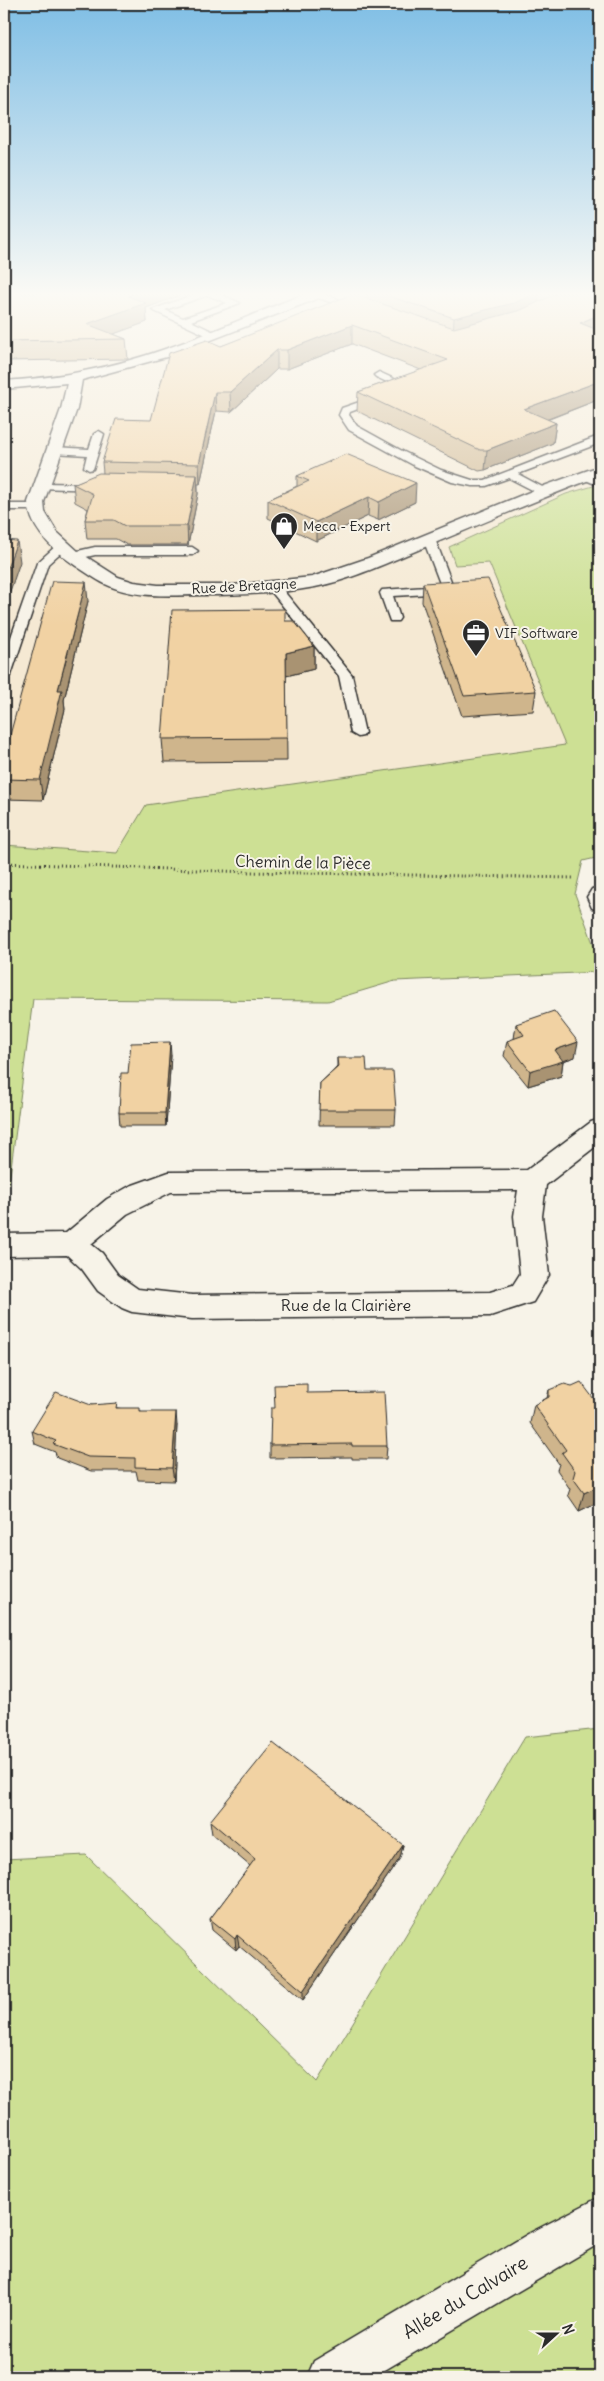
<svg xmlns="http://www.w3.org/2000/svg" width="604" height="2381" viewBox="0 0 604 2381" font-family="Delius,sans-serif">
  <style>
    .built { fill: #f5e9d3 }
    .green { fill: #cde094; stroke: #7c8660 }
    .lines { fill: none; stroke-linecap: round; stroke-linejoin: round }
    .service-casing { stroke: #2b2b2b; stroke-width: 3 }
    .minor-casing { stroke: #2b2b2b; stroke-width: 3 }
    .path { stroke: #2b2b2b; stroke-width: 3; stroke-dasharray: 1 3; stroke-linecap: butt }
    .service { fill: #f7f3e8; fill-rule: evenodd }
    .minor { fill: #f7f3e8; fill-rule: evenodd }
    .wall { fill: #cfb58c; stroke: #2b2b2b }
    .shaded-wall { fill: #a99372; stroke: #2b2b2b }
    .building { fill: #f1d2a3; stroke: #2b2b2b }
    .labels { text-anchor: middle; stroke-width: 4; stroke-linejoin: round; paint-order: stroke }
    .far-poi-label { font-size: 14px; fill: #2b2b2b; stroke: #f7f3e8; text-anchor: start }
    .far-street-label { font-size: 14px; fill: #2b2b2b; stroke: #f7f3e8 }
    .street-label { font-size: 16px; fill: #2b2b2b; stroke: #f7f3e8 }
    .near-street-label { font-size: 19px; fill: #2b2b2b; stroke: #f7f3e8 }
  </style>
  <rect width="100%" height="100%" fill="#f7f3e8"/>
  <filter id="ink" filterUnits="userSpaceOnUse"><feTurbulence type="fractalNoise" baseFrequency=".02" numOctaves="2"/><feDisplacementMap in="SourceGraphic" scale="10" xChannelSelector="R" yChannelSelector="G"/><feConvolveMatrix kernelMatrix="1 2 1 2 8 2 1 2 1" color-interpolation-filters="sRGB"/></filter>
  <g filter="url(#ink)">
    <polygon class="built" points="4,293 600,293 600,740 146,805 117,853 4,845"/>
    <g class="green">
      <polygon points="600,484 600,533 596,535 600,538 600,857 583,861 575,894 600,962 600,972 395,981 328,1001 33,999 9,1183 4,1183 4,845 117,853 146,805 565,745 489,563 455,565 449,547 566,494"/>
      <polygon points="600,1729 600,2377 4,2377 4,1859 86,1855 317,2082 525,1737"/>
    </g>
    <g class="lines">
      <g class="service-casing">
        <g id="service">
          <path d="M198 293H218L240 303 191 321 214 332V336H208L152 310ZM208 295 227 303 183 318 165 310Z"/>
          <polygon points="312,293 321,293 364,309 356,311 313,296"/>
          <polygon points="379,372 414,388 350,412 349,415 357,426 404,452 441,470 472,480 485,480 596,437 600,436 600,443 518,474 548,490 548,494 540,494 509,478 486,486 472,486 452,482 415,466 349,430 339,415 342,408 400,388 376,377 374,375"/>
          <polygon points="99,431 104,434 93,469 89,470 84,467 87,455 54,453 49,450 54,447 89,449 94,434"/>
          <polygon points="585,473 600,479 600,486 581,478 580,476"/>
          <polygon points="42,483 99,484 105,487 99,490 38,488 38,484"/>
          <polygon points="4,504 36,504 42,507 36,510 4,510"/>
          <polygon points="429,535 435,539 454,589 448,593 393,596 400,618 398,621 390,621 380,593 382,590 441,586 423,539"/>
          <polygon points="62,542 68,546 48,564 11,675 4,679 4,657 37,563 58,544"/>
          <polygon points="95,547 192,547 198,551 192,555 95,555 73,560 67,556 69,553"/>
          <polygon points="274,583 278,584 352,675 365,733 363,736 358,737 351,733 339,676 270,590 268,587 270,584"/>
        </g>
      </g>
      <g class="minor-casing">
        <g id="minor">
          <path d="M307 293H326L324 296 170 356 82 380 77 409 44 502 45 512 57 532 79 552 118 577 134 582 158 585H233L312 577 368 558 544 486 594 468 600 466V476C541 498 483 523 425 547 391 561 351 580 315 587 278 594 239 595 202 595 171 595 134 599 105 584 95 579 86 572 76 566 54 551 30 530 28 502L61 409 67 383 4 389V381C31 379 57 377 84 371 161 357 234 321 307 293Z"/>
          <polygon points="600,887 600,910 592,908 587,897 592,889"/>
          <path d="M600 1119V1143L546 1185 542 1216 549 1275 533 1302 490 1316 192 1319 132 1312 122 1308 98 1291 82 1269 67 1255 4 1256V1234L66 1233 107 1199 130 1186 169 1172 527 1170 591 1122ZM518 1190 514 1216 520 1274 513 1285 490 1292 192 1295 138 1289 118 1275 102 1253 91 1244 127 1214 171 1192Z"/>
          <polygon points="600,2197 600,2243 373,2377 307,2377 314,2361 528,2234"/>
        </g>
      </g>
      <polyline class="path" points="4,863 249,872 575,878"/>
      <use href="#service" class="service"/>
      <use href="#minor" class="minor"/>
    </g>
    <g class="wall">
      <polygon points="4,293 186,293 146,308 147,322 113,334 126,339 128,359 4,361"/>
      <polygon points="367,293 600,293 600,399 547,420 556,423 553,443 485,470 479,471 357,411 358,392 421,370 352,344 287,369 277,369 231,412 216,411 200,484 198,484 198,494 188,545 127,545 116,539 87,539 85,520 88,509 75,502 73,484 103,473 102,462 151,420 221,346 367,298"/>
      <polygon points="297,476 415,502 378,520 368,516 316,541 268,518 268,500 297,486"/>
      <polygon points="423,583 536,691 533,711 462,716 422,602"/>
      <polygon points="88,601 64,700 65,709 43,800 4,799 4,757"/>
      <polygon points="285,621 314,646 314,669 286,676 287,761 164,762 162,739"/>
      <polygon points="516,1024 575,1057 563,1061 561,1076 528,1086 504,1056 507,1041 514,1039"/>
      <polygon points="171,1055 166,1126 120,1126 119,1113 128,1073"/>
      <polygon points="337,1058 367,1071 396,1110 395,1125 319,1125 320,1083 337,1067"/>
      <polygon points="549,1390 600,1407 600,1513 594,1504 579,1511 568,1495 570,1489 557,1470 559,1464 530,1423 534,1405 547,1398"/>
      <polygon points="307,1393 387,1446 386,1459 352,1459 352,1457 270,1458 270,1445 275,1408"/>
      <polygon points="91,1405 118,1408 141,1412 177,1425 174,1481 138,1480 136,1471 91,1471 57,1458 55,1452 35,1444 32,1431"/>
      <polygon points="210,1821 403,1845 400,1858 303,2000 239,1946 236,1950 212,1930 210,1919 250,1866 212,1834"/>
    </g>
    <g class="shaded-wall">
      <polygon points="136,293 186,293 146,308 147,322 97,340 87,324 128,296"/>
      <polygon points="537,293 539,293 537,310 453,337 454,318"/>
      <polygon points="600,314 600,331 580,323"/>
      <polygon points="352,325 352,344 287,369 287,350"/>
      <polygon points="277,350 277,369 231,412 230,392"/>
      <polygon points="600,381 600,399 522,429 524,409"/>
      <polygon points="215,392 216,411 200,484 199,464"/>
      <polygon points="556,423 553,443 485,470 487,450"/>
      <polygon points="197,475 198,494 188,545 187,526"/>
      <polygon points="416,483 415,502 378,520 379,502"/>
      <polygon points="369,497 368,516 316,541 316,522"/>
      <polygon points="17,541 20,562 4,609 4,577"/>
      <polygon points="86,582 88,601 64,700 65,709 43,800 40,780 58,690"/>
      <polygon points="314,646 314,669 286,676 286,653"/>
      <polygon points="170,1042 171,1055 166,1126 165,1113"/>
      <polygon points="578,1042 575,1057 563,1061 561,1076 528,1086 530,1071 555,1050"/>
      <polygon points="176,1412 177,1425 174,1481 172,1468"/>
      <polygon points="599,1486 594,1504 579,1511 584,1493"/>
      <polygon points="403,1845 400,1858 303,2000 303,1991"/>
      <polygon points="237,1935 239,1946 236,1950 235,1939"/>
    </g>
    <g class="building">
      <polygon points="4,293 136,293 128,296 146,303 87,324 126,339 4,341"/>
      <polygon points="380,293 537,293 514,303 454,318"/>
      <polygon points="558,293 600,293 600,314 580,323 600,331 600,381 524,409 556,423 487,450 480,450 358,392 448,360 352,325 287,350 277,350 230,392 215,392 199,464 102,462 116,419 151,420 169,353 207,340 221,346 353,294 454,328 521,310"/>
      <polygon points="346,454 416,483 379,502 369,497 316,522 268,500 309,481 297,476"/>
      <polygon points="99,473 197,475 187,526 125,526 114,520 85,520 93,494 73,484"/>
      <polygon points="4,540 17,541 4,577"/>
      <polygon points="488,579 536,691 464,696 423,583"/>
      <polygon points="52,581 86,582 58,690 62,690 40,780 4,779 4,757"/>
      <polygon points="285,609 285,621 294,621 314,646 286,653 287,738 162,739 172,610"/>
      <polygon points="554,1011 578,1042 555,1050 563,1061 530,1071 507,1041 524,1035 516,1024"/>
      <polygon points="170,1042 165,1113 119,1113 121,1073 128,1073 131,1043"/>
      <polygon points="337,1058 366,1058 367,1071 393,1071 396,1110 319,1110 320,1083 338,1067"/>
      <polygon points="581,1382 600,1407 600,1488 599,1486 584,1493 573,1478 575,1471 562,1453 566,1450 534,1405 549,1397 549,1390 564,1384 572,1386"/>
      <polygon points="307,1384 307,1393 384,1392 387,1446 352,1446 352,1444 270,1445 271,1408 275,1408 274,1385"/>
      <polygon points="56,1392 91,1405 117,1403 116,1408 140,1408 140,1412 176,1412 172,1468 135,1467 135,1458 88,1457 53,1444 56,1441 32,1431"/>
      <polygon points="273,1743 403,1845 303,1991 237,1935 235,1939 210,1919 255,1859 210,1821"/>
    </g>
  </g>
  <linearGradient id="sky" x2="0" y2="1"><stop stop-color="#7fbee5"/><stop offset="0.47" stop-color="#fbfaf5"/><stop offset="1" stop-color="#fbfaf5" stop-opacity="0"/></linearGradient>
  <rect width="604" height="626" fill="url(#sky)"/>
  <defs>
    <g id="shop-pin" transform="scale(1.4375)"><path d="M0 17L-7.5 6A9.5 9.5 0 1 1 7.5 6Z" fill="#2b2b2b" stroke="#f7f3e8"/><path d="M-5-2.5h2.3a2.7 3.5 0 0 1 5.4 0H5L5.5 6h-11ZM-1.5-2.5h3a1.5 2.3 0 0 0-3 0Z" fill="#fff"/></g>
    <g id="office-pin" transform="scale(1.4375)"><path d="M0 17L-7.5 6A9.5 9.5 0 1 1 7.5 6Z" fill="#2b2b2b" stroke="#f7f3e8"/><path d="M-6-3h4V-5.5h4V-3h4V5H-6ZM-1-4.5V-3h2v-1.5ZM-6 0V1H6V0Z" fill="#fff"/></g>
  </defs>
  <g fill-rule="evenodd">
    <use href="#shop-pin" x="284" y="526"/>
    <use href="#office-pin" x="476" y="633"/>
  </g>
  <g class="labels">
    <g class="far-poi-label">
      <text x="303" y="531">Meca - Expert</text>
      <text x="495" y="638">VIF Software</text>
    </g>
    <g class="far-street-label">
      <text transform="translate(244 586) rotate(-3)" y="5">Rue de Bretagne</text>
    </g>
    <g class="street-label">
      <text transform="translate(303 862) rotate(1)" y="6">Chemin de la Pièce</text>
      <text x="346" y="1311">Rue de la Clairière</text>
    </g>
    <g class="near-street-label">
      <text transform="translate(465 2297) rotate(-31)" y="7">Allée du Calvaire</text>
    </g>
  </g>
  <rect width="604" height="2381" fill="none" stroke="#f7f3e8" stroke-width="20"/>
  <rect x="10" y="10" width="584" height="2361" fill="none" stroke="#2b2b2b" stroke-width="2" filter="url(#ink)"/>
  <g transform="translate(556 2334) rotate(69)" stroke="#f7f3e8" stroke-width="4" paint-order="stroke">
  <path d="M0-4L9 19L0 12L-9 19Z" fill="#2b2b2b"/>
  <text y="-8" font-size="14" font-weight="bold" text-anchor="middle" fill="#2b2b2b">N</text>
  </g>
</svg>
